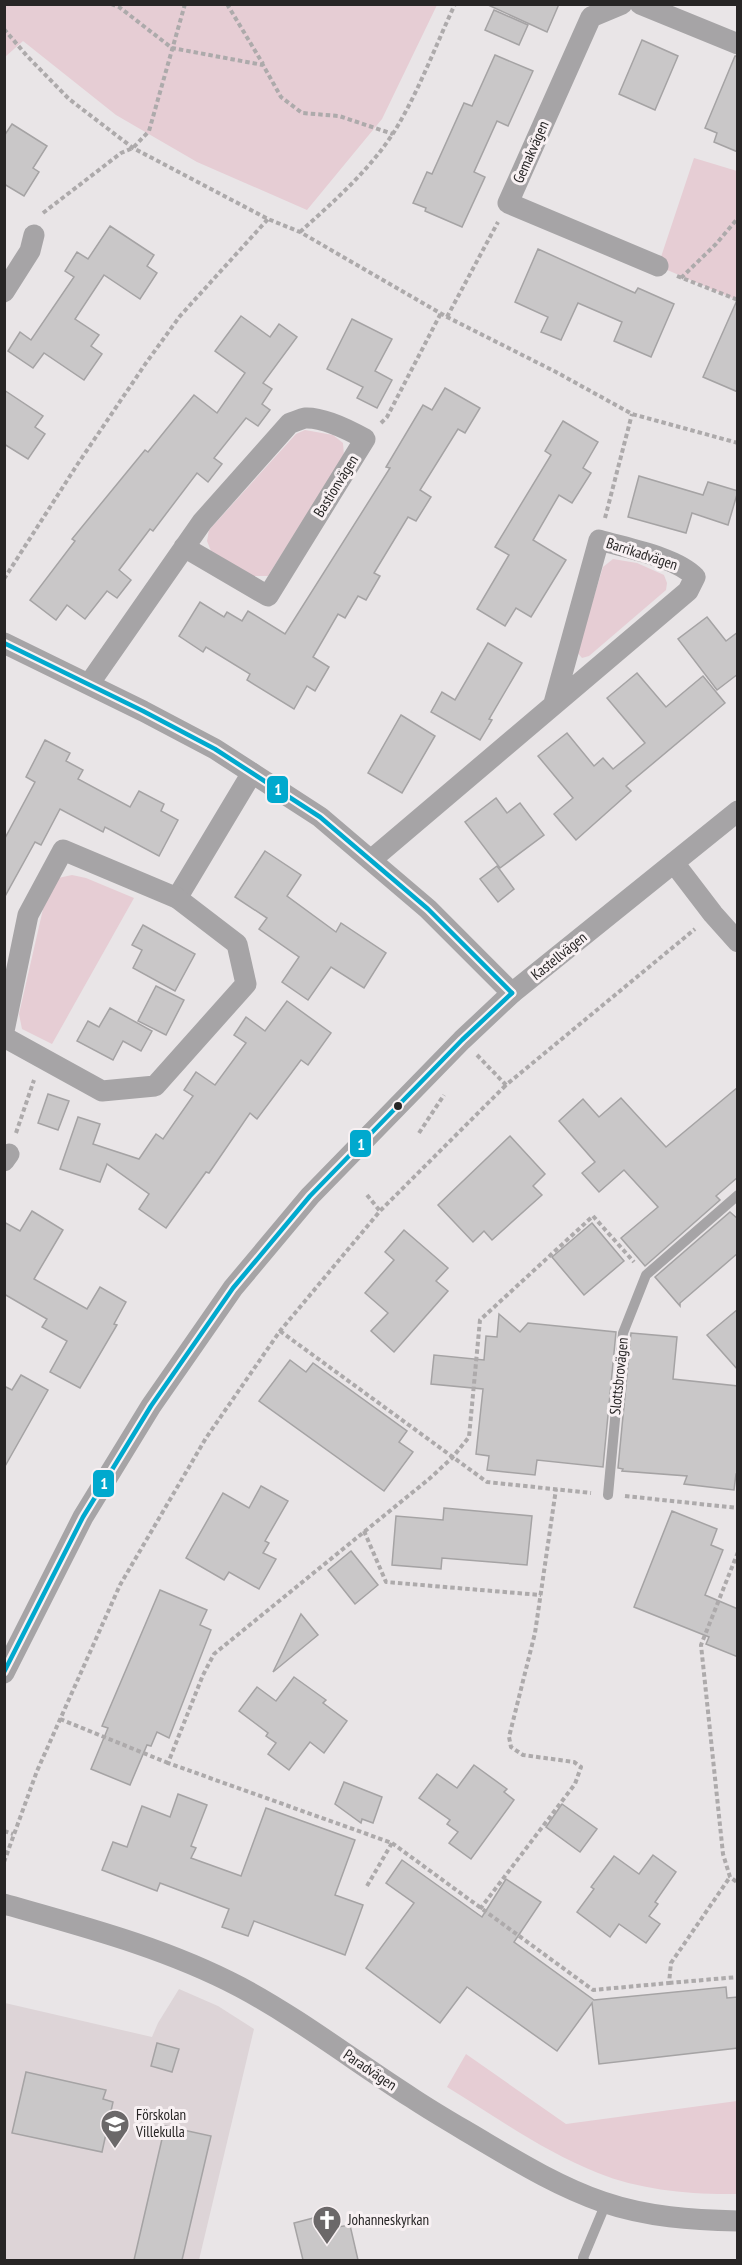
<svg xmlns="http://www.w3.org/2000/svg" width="742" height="2265" viewBox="0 0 742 2265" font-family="'PT Sans Narrow',sans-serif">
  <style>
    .built { fill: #ddd4d7 }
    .green { fill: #e6cdd4 }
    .building { fill: #c9c7c8; stroke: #a5a3a4; stroke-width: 1.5 }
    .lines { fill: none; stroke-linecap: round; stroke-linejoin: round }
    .path { stroke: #adaaab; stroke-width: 4; stroke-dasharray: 4.5 3; stroke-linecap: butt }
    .lane { stroke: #a6a4a6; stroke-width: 10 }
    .street { stroke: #a6a4a6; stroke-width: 21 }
    .bus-1-casing { stroke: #f8f1f3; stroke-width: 9 }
    .bus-1 { stroke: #00a9ce; stroke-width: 4.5 }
    .bus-dot { fill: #272525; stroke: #f8f1f3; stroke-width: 2 }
    .labels { text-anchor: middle; stroke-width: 6; stroke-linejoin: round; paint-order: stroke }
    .street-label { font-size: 15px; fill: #272525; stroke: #f8f1f3 }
    .poi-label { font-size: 15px; fill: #272525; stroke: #f8f1f3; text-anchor: start }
    .line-badge { stroke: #f8f1f3; stroke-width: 2 }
    .badge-label { font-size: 16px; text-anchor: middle; font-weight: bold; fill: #fff }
  </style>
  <rect width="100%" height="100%" fill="#e9e5e7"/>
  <polygon class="built" points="179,1989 218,2006 254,2029 199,2260 5,2260 5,2003 152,2037 158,2023"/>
  <g class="green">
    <polygon points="5,4 437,4 437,5 382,119 307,210 197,162 116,115 23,41 5,57"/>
    <polygon points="694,158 737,171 737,300 658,266"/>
    <polygon points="305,430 333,435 343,443 344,456 268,576 253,576 211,551 207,541 209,530 296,434"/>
    <polygon points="613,559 637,563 664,575 667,583 666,590 589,656 582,658 577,652 603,567"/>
    <polygon points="72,875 86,878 134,898 52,1044 22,1029 19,1014 43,909 58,878"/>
    <path d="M466 2054 566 2124 737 2101V2194C692 2195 640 2190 598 2173 544 2152 496 2117 447 2087Z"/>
  </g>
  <g class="building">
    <polygon points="486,4 559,4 547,32"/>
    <polygon points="494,10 528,25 519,45 485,30"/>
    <polygon points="642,40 678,56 655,110 619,94"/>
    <polygon points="495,55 533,71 508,126 497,121 474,172 485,177 462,227 425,211 426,208 413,203 427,172 432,174 464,103 472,106"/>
    <polygon points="735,56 738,56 738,152 714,142 717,133 705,128"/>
    <polygon points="12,124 47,146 33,168 39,172 24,196 4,184 4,136"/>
    <polygon points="110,226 154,255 147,266 157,273 140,299 104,275 75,319 99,335 91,346 102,354 84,380 44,353 33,368 8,351 20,332 31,340 74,277 65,271 77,252 88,259"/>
    <polygon points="538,249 635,293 638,288 674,304 651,357 614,341 622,322 578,303 561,340 541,332 548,317 515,302"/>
    <polygon points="738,298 738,392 703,377"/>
    <polygon points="241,316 270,337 279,324 297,337 263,383 272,389 262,404 270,410 258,426 246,418 214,458 222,464 208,482 197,473 153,531 150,529 119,570 131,580 117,598 107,591 85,619 67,605 56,620 30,600 75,541 72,539 145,450 148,452 194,395 217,413 245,373 215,351"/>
    <polygon points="352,319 392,339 375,371 392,380 377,408 357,398 363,387 327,369"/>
    <polygon points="445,388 480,408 465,433 458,429 420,490 431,497 416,521 408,517 374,573 380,576 366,600 358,596 345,618 338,614 313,657 329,667 315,691 307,686 294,709 247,680 250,674 206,647 203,652 179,636 200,602 224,617 227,612 242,621 248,611 285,634 390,468 386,467 423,405 432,410"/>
    <polygon points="4,390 43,416 35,427 45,434 28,459 4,444"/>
    <polygon points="563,421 598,442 583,468 591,473 572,503 559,495 533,540 566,560 531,617 516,608 505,626 477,609 509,555 495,547 551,455 545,451"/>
    <polygon points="639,476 703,495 708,482 738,491 728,525 692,513 686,533 628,517"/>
    <polygon points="707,617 726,641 738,632 738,674 717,690 678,639"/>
    <polygon points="488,643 522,663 489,719 492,720 480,740 431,712 442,692 455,700"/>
    <polygon points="637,673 666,707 703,676 725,703 626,786 631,791 576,840 554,814 573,798 538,756 567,733 594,766 603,758 613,769 645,743 607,698"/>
    <polygon points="401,715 435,736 402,793 368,773"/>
    <polygon points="45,740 70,753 66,761 83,770 78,779 130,807 139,791 164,804 161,811 178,820 159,856 105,827 103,832 60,809 41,845 35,842 4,898 4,840 35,782 26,777"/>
    <polygon points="496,798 507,813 520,803 544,835 500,868 465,822"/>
    <polygon points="265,851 301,875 287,896 336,932 341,923 386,953 364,988 331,967 308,1000 282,982 299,957 259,929 267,918 235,897"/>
    <polygon points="497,866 514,889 498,902 480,879"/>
    <polygon points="143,925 195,954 175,991 133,968 142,950 132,945"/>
    <polygon points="156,986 184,1000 166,1035 138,1021"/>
    <polygon points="287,1001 331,1033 308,1065 301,1060 257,1119 250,1113 209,1173 206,1172 166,1228 139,1209 149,1194 107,1164 100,1182 60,1169 78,1117 100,1124 93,1144 139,1159 156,1134 163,1139 193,1096 184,1090 196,1072 215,1085 246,1043 234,1035 246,1017 265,1031"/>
    <polygon points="110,1008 152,1031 141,1051 123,1041 113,1060 77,1041 88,1021 99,1027"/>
    <polygon points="738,1087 738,1177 716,1196 720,1200 645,1266 621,1238 658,1207 624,1170 599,1192 582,1173 595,1162 559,1121 583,1099 599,1117 621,1098 666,1147"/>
    <polygon points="48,1094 69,1101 58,1130 38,1123"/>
    <polygon points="510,1136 545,1174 533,1186 542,1195 492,1240 484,1231 473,1242 438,1205"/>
    <polygon points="32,1211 63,1230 34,1279 87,1309 100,1287 126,1302 114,1324 117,1325 80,1388 50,1372 67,1341 42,1327 47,1319 4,1294 4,1222 20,1231"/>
    <polygon points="730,1212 738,1219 738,1253 680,1303 680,1306 655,1277"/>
    <polygon points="592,1223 624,1261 584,1295 552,1257"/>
    <polygon points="404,1230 448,1268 436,1281 448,1291 394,1352 371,1331 388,1313 365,1293 394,1260 385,1252"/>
    <polygon points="738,1309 738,1370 707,1335"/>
    <polygon points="499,1314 520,1332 528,1323 616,1332 603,1467 537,1460 535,1475 487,1470 489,1456 476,1454 483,1389 431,1384 434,1355 484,1360 486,1336 497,1337"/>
    <polygon points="631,1333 677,1337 673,1379 738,1386 738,1474 736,1474 734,1490 684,1484 687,1476 622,1471 623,1469 618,1468"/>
    <polygon points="290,1360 306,1372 313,1363 407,1431 399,1442 413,1452 384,1491 259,1401"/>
    <polygon points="21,1375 48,1390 4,1468 4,1386 12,1390"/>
    <polygon points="261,1486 288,1501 265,1541 269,1543 263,1553 276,1559 259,1589 229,1572 224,1580 186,1558 223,1493 249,1508"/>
    <polygon points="444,1508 532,1516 527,1565 442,1558 441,1569 392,1565 396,1516 443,1520"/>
    <polygon points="672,1511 717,1529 711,1545 723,1550 705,1595 738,1609 738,1657 706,1644 709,1637 634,1607"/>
    <polygon points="351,1551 378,1585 355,1604 328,1570"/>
    <polygon points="160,1590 207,1610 200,1625 211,1630 169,1738 157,1732 151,1746 147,1745 130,1785 91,1769 108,1728 102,1726"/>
    <polygon points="301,1614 318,1635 273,1672"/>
    <polygon points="294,1677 326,1700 323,1703 347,1721 324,1753 310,1742 289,1770 268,1754 276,1743 266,1736 268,1733 239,1711 257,1687 276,1701"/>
    <polygon points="474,1765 507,1789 504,1792 514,1800 471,1859 449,1843 458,1832 447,1824 450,1820 419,1798 437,1774 457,1788"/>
    <polygon points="344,1782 382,1797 373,1823 362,1819 361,1823 335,1804"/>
    <polygon points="178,1794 207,1805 191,1846 196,1848 191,1858 241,1876 266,1808 355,1840 335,1895 363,1905 345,1955 254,1921 248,1936 222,1927 229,1909 160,1883 157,1891 102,1870 113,1842 127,1847 142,1806 170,1817"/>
    <polygon points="562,1804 597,1829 580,1852 546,1827"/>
    <polygon points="653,1855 676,1872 655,1902 658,1904 649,1916 660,1924 646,1943 619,1924 610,1937 577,1912 594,1889 591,1887 614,1856 639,1874"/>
    <polygon points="402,1860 482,1917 506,1879 541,1902 514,1942 594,2000 726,1987 727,1998 738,1997 738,2048 599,2064 592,2003 557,2051 467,1987 440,2023 366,1968 414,1903 386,1883"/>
    <polygon points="157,2043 179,2049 172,2072 151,2066"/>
    <polygon points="26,2072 106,2090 103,2099 113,2102 102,2152 12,2133"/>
    <polygon points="165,2126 211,2136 182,2260 134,2260"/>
    <polygon points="321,2216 325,2229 350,2225 358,2260 303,2260 294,2223"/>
  </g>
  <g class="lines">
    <g class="path">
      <polyline points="40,4 54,4"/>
      <polyline points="111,4 119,7 172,48 263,65 281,97 302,113 339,116 393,134"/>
      <polyline points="227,4 263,64"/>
      <polyline points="4,29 27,56 69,99 133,148 268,219 300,232 447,317 556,372 632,414 738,443"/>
      <polyline points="43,213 121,153 133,148 149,131 185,4"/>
      <path d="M300 232C333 202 369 171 394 132 418 93 435 47 455 4"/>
      <polyline points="677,276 738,300"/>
      <polyline points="681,278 716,244 738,218"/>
      <polyline points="447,317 498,222"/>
      <polyline points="381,423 387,417 441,313"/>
      <polyline points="605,518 632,414"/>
      <polyline points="4,579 77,465 146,363 180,316 268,219"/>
      <polyline points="477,1055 506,1085 695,929"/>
      <polyline points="16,1133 34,1080"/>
      <polyline points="419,1133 444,1095"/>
      <polyline points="367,1195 380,1211"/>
      <polyline points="280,1331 487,1482 591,1493"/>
      <polyline points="625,1496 738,1508"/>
      <polyline points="364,1531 386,1582 541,1595"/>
      <polyline points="738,1552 701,1645 723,1854 730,1877 738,1883"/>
      <polyline points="60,1719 168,1763"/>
      <polyline points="4,1831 13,1834"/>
      <polyline points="392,1843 593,1990 669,1983 671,1963 730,1877"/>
      <polyline points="4,1862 37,1771 120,1585 206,1438 280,1331 380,1211 506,1085"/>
      <polyline points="367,1886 392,1843 168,1763 203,1675 214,1654 429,1479 452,1458 469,1437 480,1320 593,1216 634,1262"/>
      <polyline points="480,1909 575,1784 581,1767 574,1762 523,1755 511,1747 509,1737 535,1633 556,1489"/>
      <polyline points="669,1983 738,1977"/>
    </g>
    <g class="lane">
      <polyline points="608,1495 623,1333 646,1275 738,1195"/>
      <polyline points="584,2260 583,2258 606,2203"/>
    </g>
    <g class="street">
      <polyline points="622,4 591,17 508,203 658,266"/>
      <polyline points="640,4 738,44"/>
      <polyline points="4,292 30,251 34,235"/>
      <polyline points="4,643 143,711 215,749 320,817 428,909 512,993"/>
      <path d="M89 684 202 522 290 423C295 422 300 419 305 418 324 417 349 430 365 439L268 596 184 547"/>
      <path d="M371 860 688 591 695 577C676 557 626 548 599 540L554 703"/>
      <polyline points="674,863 713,914 738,942"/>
      <polyline points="177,898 252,773"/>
      <polyline points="4,1031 28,915 63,850 177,898 237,944 246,984 155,1086 102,1091 4,1037"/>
      <polyline points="4,1161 9,1154"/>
      <polyline points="4,1673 83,1517 151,1406 233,1288 310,1196 462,1040 512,993 738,811"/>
      <path d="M4 1904C85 1927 166 1948 240 1987 300 2019 354 2061 412 2098 436 2114 461 2128 486 2143 523 2165 562 2188 603 2202 647 2217 692 2220 738 2221"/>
    </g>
    <g class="bus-1-casing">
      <g id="bus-1">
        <polyline points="4,643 143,711 215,749 320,817 428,909 512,993"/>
        <polyline points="4,1672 83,1517 151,1406 233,1288 310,1196 462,1040 512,993"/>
      </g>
    </g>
    <use href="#bus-1" class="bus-1"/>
  </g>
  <defs>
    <g id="school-pin" transform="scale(1.5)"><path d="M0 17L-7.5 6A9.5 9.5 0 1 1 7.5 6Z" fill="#6b6869" stroke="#f8f1f3"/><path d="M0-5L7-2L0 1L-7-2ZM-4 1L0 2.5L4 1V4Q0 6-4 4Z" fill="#fff"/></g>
    <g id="church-pin" transform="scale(1.5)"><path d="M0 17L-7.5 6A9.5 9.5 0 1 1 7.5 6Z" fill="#6b6869" stroke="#f8f1f3"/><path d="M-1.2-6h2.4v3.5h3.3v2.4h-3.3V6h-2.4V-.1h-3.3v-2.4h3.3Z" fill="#fff"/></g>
  </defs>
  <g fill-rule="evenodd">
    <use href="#school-pin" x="115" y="2124"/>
    <use href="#church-pin" x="327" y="2220"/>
  </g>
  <circle class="bus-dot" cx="398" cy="1106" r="5"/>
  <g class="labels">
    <g class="street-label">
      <text transform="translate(531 152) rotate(-66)" y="5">Gemakvägen</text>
      <text transform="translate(336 486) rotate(-58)" y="5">Bastionvägen</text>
      <text transform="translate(642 554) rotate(18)" y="5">Barrikadvägen</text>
      <text transform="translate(559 956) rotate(-39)" y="5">Kastellvägen</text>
      <text transform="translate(619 1376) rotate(-84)" y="5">Slottsbrovägen</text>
      <text transform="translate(370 2070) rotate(34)" y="5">Paradvägen</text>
    </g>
    <g class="poi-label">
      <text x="136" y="2120">Förskolan<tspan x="136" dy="17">Villekulla</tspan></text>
      <text x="348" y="2225">Johanneskyrkan</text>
    </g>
  </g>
  <g class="line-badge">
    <rect x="266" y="775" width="23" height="29" rx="6" fill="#00a9ce"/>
    <rect x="349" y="1129" width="23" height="29" rx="6" fill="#00a9ce"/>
    <rect x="92" y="1469" width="23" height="29" rx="6" fill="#00a9ce"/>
  </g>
  <g class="badge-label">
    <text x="278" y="795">1</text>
    <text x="361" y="1150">1</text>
    <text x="104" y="1489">1</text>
  </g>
  <rect width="742" height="2265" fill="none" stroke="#272525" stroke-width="12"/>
</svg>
